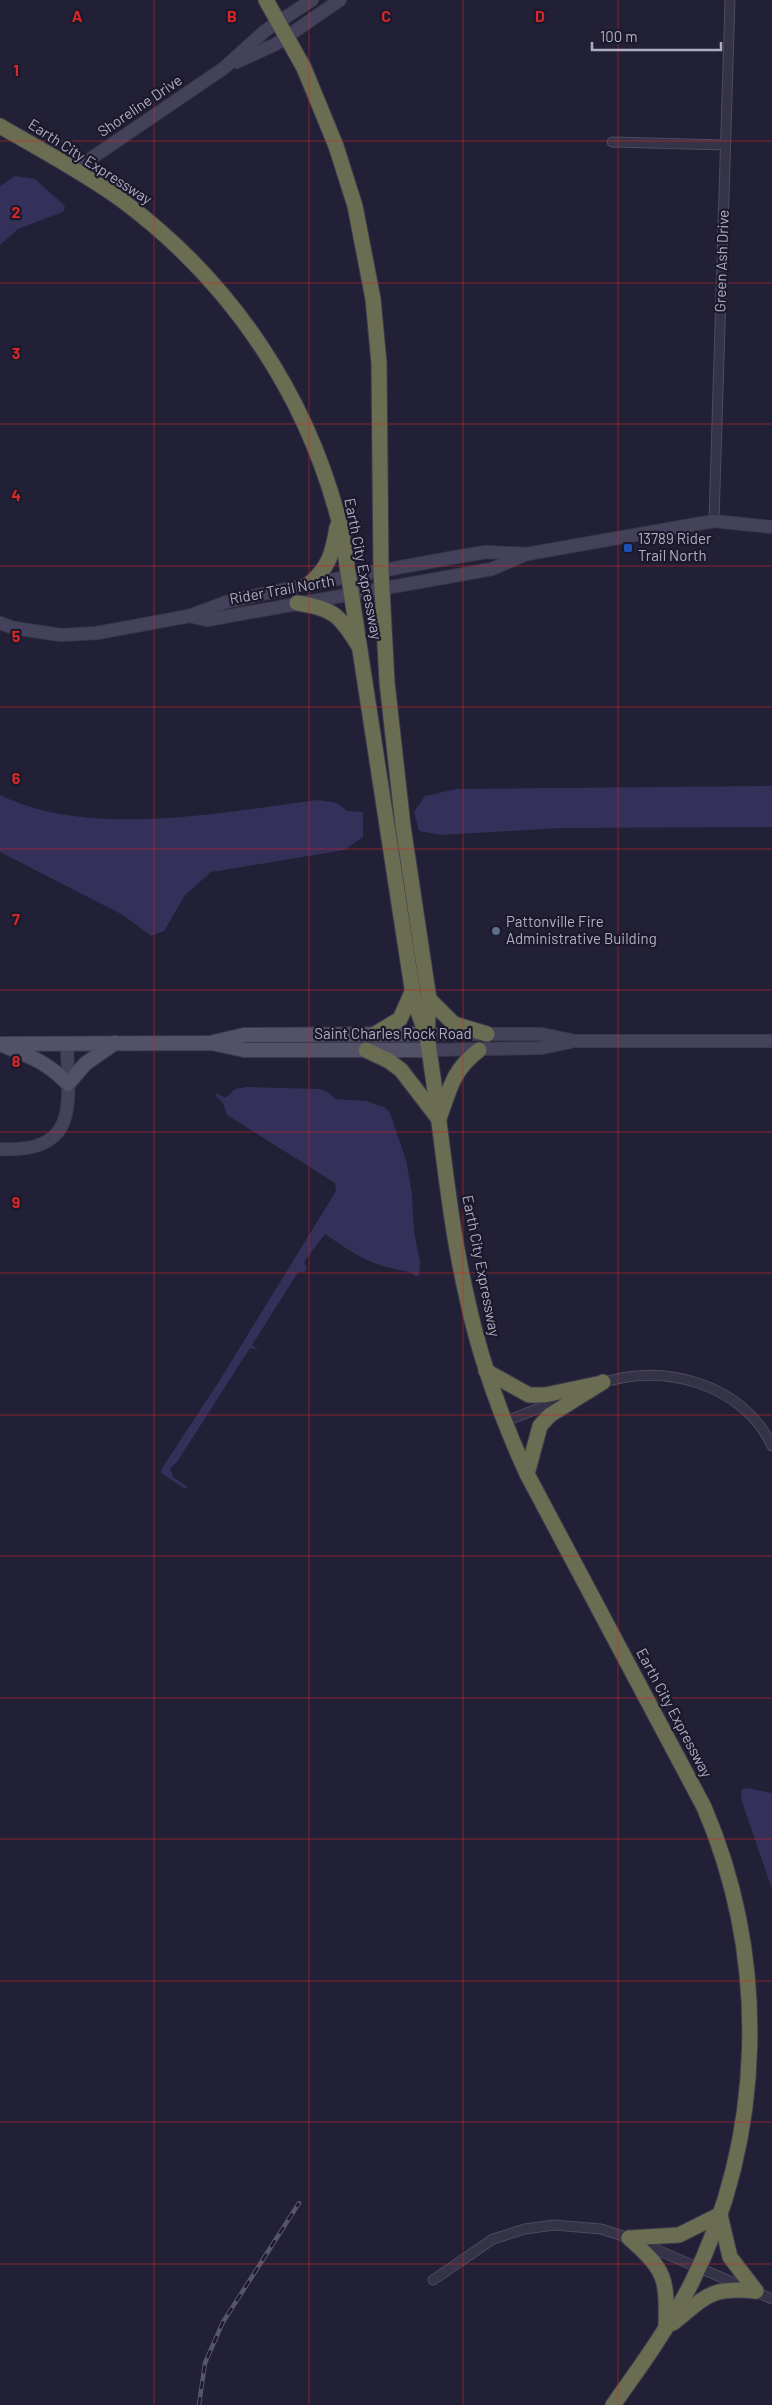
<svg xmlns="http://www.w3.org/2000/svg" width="772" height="2405" viewBox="0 0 772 2405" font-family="Barlow,sans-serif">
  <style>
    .water { fill: #343059 }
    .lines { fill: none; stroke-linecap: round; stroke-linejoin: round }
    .street-casing { stroke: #4d4b5f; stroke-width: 11 }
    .secondary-casing { stroke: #3b3a4d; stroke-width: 14 }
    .primary-casing { stroke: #3b3a4d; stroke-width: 16 }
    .highway-casing { stroke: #3d3b4e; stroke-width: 17 }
    .street { stroke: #353347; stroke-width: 9 }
    .secondary { stroke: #44425a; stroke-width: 12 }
    .primary { stroke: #535167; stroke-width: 14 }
    .highway { stroke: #6a6d51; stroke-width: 15 }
    .rail-casing { stroke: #57556e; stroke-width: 4.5 }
    .rail { stroke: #1b192b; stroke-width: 2.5; stroke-dasharray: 8; stroke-linecap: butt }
    .grid { fill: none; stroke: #d62828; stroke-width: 1; stroke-opacity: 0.55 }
    .transit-dot { fill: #1a4fb4; stroke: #1b192b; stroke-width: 2 }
    .service-dot { fill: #5c6f8a; stroke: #1b192b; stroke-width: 2 }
    .labels { text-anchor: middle; stroke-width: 4.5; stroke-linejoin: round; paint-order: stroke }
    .street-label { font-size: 15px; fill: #b0aec4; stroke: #1b192b }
    .poi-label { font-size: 15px; fill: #b0aec4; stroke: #1b192b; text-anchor: start }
    .grid-label { font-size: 16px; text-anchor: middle; font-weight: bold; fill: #d62828; stroke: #1b192b; stroke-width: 4.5; stroke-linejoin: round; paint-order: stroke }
  </style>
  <rect width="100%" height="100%" fill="#222036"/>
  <g class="water">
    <polygon points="15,176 35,179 65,206 63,212 18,229 0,245 0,186"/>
    <polygon points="772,786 772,827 561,828 441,835 419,831 414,812 425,796 457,789"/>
    <path d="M0 795C89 839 222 812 318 800L337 803 347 811 363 812V837L344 850 211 872 185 895 164 931 151 936 123 915 0 852Z"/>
    <path d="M247 1087 319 1089 327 1092 336 1099 366 1101 384 1107 390 1113 406 1160 412 1194 414 1232 420 1262 419 1275 416 1277C410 1270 400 1271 391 1268 364 1262 347 1249 325 1234L304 1262 307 1270 304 1272H298L254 1342 252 1345 259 1350 250 1348 248 1351 177 1462 170 1468 173 1477 188 1487 184 1488 161 1473 162 1468 220 1380 336 1191 335 1183 227 1115 223 1103 216 1096 217 1093 225 1098 235 1089Z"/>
    <polygon points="747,1788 772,1793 772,1889 741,1799 742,1789"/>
  </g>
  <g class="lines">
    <g class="street-casing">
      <g id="street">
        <polyline points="612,142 725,145"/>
        <polyline points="714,521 730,0"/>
        <path d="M600 1384C661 1361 744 1384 772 1446"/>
        <polyline points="504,1422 570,1396"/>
        <polyline points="433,2280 493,2239 525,2229 554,2225 601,2229 629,2238 772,2299"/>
      </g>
    </g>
    <g class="secondary-casing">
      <g id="secondary">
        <polyline points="237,62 276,44 340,0"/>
        <polyline points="74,170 224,68 266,30 312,0"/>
        <polyline points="189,616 207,620 492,569 524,555"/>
        <polyline points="0,623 14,628 61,635 97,633 189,616 226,602 309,584 456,557 486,552 527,554 714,521 772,527"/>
        <polyline points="427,1034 541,1034 575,1041 772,1041"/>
        <polyline points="429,1050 541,1048 570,1042"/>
        <path d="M0 1149C81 1153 68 1103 67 1043"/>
      </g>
    </g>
    <g class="primary-casing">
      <g id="primary">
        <polyline points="214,1042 244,1035 427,1034"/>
        <polyline points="0,1044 211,1043 244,1050 429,1050"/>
        <path d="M5 1046C32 1057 48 1063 68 1084L85 1064 115 1043"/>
      </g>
    </g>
    <g class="highway-casing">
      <g id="highway">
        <path d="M266 0 304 68 336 146 355 206 373 299 379 363 381 571 387 682 403 826 429 999 427 1034 429 1050C442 1132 448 1217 467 1298 480 1360 501 1417 527 1474L704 1807C769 1959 765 2136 691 2284 669 2327 641 2366 613 2405"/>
        <path d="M0 126C41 150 85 173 123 201 234 284 310 399 342 533L414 1001 424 1028"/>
        <path d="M309 584C329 568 333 552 337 527"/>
        <path d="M297 603C332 608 340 615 358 645"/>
        <polyline points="429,999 454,1024 487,1034"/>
        <polyline points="375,1034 400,1019 412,992"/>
        <polyline points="366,1050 389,1061 401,1070 438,1118"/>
        <path d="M440 1116C450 1087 454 1069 479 1050"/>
        <polyline points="486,1371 529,1395 545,1395 597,1384"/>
        <polyline points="527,1474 540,1426 550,1415 603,1382"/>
        <polyline points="720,2215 730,2257 756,2291"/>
        <path d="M629 2238C666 2271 667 2277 666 2327"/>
        <polyline points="629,2238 679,2235 719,2215"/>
        <path d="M673 2323C706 2297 710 2286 756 2291"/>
      </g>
    </g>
    <use href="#street" class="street"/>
    <use href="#secondary" class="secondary"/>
    <use href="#primary" class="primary"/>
    <use href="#highway" class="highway"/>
    <g class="rail-casing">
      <polyline id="rail" points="199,2405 205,2363 223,2322 299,2203"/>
    </g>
    <use href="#rail" class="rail"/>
  </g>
  <path class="grid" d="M154 0V2405M309 0V2405M463 0V2405M618 0V2405M0 141H772M0 283H772M0 424H772M0 566H772M0 707H772M0 849H772M0 990H772M0 1132H772M0 1273H772M0 1415H772M0 1556H772M0 1698H772M0 1839H772M0 1981H772M0 2122H772M0 2264H772"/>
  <rect class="transit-dot" x="623" y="543" width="10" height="10" rx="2.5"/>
  <circle class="service-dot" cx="496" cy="931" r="5"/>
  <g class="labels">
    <g class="street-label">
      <text transform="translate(140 106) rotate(-34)" y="5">Shoreline Drive</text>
      <text transform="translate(90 162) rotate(33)" y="5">Earth City Expressway</text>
      <text transform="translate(722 261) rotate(-88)" y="5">Green Ash Drive</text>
      <text transform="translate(363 569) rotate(79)" y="5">Earth City Expressway</text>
      <text transform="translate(282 590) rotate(-10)" y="5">Rider Trail North</text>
      <text x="393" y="1039">Saint Charles Rock Road</text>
      <text transform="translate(481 1266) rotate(79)" y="5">Earth City Expressway</text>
      <text transform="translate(674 1713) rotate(62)" y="5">Earth City Expressway</text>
    </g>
    <g class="poi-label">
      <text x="638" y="544">13789 Rider<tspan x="638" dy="17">Trail North</tspan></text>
      <text x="506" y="927">Pattonville Fire<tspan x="506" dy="17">Administrative Building</tspan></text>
    </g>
  </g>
  <g class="grid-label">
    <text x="77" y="22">A</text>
    <text x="232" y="22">B</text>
    <text x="386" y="22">C</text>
    <text x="540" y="22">D</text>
    <text x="16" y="76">1</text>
    <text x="16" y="218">2</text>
    <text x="16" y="359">3</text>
    <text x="16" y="501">4</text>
    <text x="16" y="642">5</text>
    <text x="16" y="784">6</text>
    <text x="16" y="925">7</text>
    <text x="16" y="1067">8</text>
    <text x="16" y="1208">9</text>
  </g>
  <path d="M592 42v8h129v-8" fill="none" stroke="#b0aec4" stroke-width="2.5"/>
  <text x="600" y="42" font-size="15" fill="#b0aec4" stroke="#1b192b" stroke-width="4" paint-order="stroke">100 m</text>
</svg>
